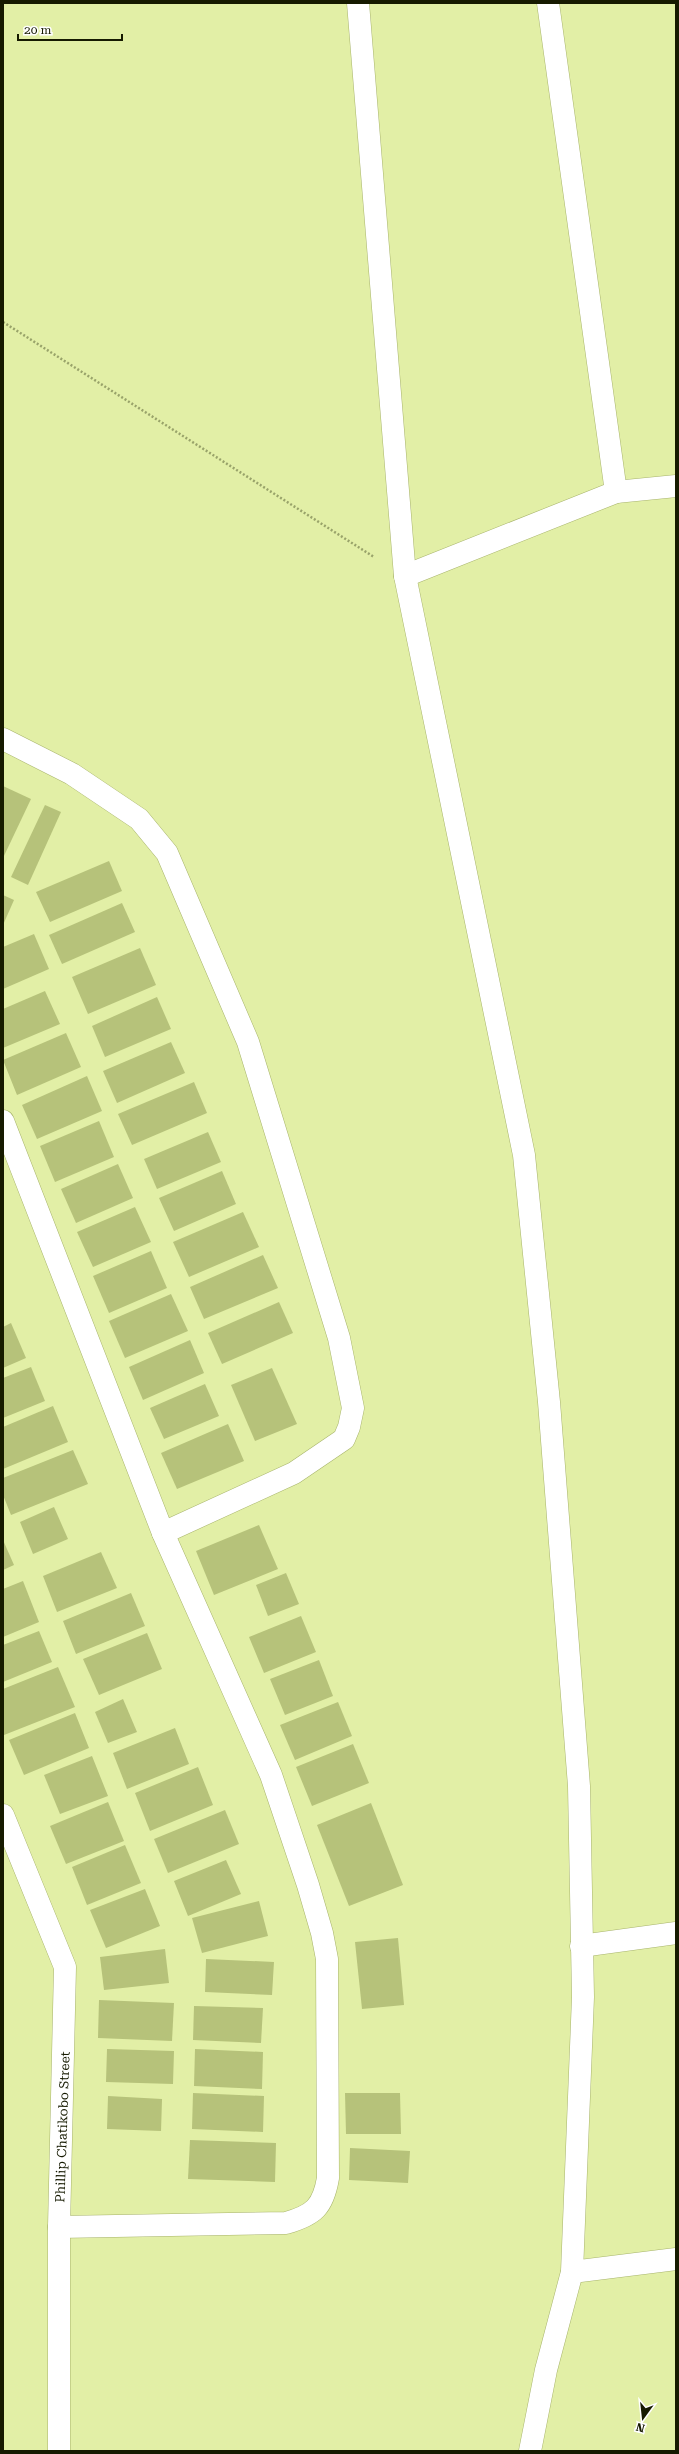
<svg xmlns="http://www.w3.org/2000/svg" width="679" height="2454" viewBox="0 0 679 2454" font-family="'Roboto Serif',serif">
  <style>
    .building { fill: #b6c27a }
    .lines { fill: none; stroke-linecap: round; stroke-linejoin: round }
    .minor-casing { stroke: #a8b46c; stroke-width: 23 }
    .path { stroke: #99a36a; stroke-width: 2.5; stroke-dasharray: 2 2; stroke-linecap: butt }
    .minor { stroke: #fff; stroke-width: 22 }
    .labels { text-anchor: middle; stroke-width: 3; stroke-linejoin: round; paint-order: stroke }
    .street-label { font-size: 13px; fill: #161a00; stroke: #fff }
  </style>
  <rect width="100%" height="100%" fill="#e2efa6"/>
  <g class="building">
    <polygon points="3,786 31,799 3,858"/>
    <polygon points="45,805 61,812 28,885 11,877"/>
    <polygon points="109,861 122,891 50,922 36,892"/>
    <polygon points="3,895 14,900 3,925"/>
    <polygon points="122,903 135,932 62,964 49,935"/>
    <polygon points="34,934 49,969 3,989 3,947"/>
    <polygon points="140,948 156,985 88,1014 72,977"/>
    <polygon points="45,991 60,1024 3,1048 3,1009"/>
    <polygon points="157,997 171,1029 105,1057 92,1026"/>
    <polygon points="66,1033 81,1067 17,1095 3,1060"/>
    <polygon points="171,1042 185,1073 117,1103 103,1071"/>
    <polygon points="87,1076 102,1111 37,1139 22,1105"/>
    <polygon points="194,1082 207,1113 132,1145 118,1114"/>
    <polygon points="99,1121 114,1157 55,1182 40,1146"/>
    <polygon points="208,1132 221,1162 157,1189 144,1159"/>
    <polygon points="118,1164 133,1198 76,1223 61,1189"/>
    <polygon points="222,1171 236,1204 174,1231 159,1198"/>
    <polygon points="135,1207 151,1242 93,1267 77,1232"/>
    <polygon points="243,1212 259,1247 189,1277 173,1242"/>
    <polygon points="151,1251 167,1288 109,1313 93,1276"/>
    <polygon points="263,1255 278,1288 204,1319 190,1287"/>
    <polygon points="171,1294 188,1331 125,1358 109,1321"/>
    <polygon points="279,1302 293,1333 222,1364 208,1333"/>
    <polygon points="11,1323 26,1358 3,1368 3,1327"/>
    <polygon points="190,1340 204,1373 143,1400 129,1367"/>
    <polygon points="31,1367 45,1401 3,1418 3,1378"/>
    <polygon points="272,1368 297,1424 255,1441 231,1385"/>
    <polygon points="205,1384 219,1416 164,1439 150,1408"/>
    <polygon points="53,1406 68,1442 3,1469 3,1427"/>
    <polygon points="228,1424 244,1461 177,1489 161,1453"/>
    <polygon points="73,1450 88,1484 11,1515 3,1495 3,1478"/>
    <polygon points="54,1507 68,1539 33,1554 20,1522"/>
    <polygon points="259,1525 278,1569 214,1595 196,1551"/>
    <polygon points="3,1540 14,1565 3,1570"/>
    <polygon points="101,1552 117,1588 57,1612 43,1576"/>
    <polygon points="286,1573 299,1604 268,1616 256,1585"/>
    <polygon points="23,1581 39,1622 3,1637 3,1589"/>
    <polygon points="131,1593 145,1626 76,1654 63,1621"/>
    <polygon points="301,1616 316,1652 264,1673 249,1637"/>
    <polygon points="39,1631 52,1662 3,1682 3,1645"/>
    <polygon points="147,1633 162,1669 99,1695 83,1659"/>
    <polygon points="319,1660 333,1696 285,1715 270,1679"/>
    <polygon points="58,1667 75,1707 4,1735 3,1689"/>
    <polygon points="123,1699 137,1732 108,1743 95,1712"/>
    <polygon points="338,1702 352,1736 295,1760 280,1725"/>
    <polygon points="75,1713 89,1748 24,1775 9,1740"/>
    <polygon points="175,1728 189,1764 127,1789 113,1753"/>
    <polygon points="353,1744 369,1783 312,1806 296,1767"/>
    <polygon points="92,1756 108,1796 60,1814 44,1775"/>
    <polygon points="198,1767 213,1805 150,1831 135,1793"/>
    <polygon points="108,1802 124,1841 66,1864 50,1826"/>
    <polygon points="371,1803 403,1885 349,1906 317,1825"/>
    <polygon points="225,1810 239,1844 168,1873 154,1839"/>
    <polygon points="125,1845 141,1883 87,1905 72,1867"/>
    <polygon points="226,1860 241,1894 188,1916 174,1881"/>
    <polygon points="145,1889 160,1926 106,1948 90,1910"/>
    <polygon points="259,1901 268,1936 202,1953 192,1918"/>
    <polygon points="398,1938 404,2005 362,2009 355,1942"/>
    <polygon points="165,1949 169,1983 104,1990 100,1957"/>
    <polygon points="206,1959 274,1962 272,1995 205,1992"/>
    <polygon points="99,2000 174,2003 172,2041 98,2038"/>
    <polygon points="194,2006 263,2008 261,2043 193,2040"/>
    <polygon points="107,2049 174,2051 173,2084 106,2082"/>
    <polygon points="195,2049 263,2052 262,2089 194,2086"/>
    <polygon points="193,2093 264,2096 263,2132 192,2129"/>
    <polygon points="345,2093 400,2093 401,2134 346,2134"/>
    <polygon points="108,2096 162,2099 161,2131 107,2129"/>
    <polygon points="190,2140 276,2143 275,2182 188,2179"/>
    <polygon points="350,2148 410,2151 408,2183 349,2180"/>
  </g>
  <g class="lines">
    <g class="minor-casing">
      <g id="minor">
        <polyline points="358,3 405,576 524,1155 549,1402 579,1786 583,1997 572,2272 546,2370 530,2451"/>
        <polyline points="548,3 616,492"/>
        <polyline points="405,576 616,492 676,486"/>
        <polyline points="3,739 72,774 139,819 167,853 248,1042 339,1338 353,1408 349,1427 344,1439 294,1473 163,1533"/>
        <path d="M3 1121 163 1533 271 1775 308 1885 322 1933 327 1959 328 2178C323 2207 314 2215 286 2223L59 2227"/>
        <polyline points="3,1815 65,1967 59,2227 59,2451"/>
        <polyline points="581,1946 676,1933"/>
        <polyline points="572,2272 676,2259"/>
      </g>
    </g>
    <polyline class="path" points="3,322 374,557"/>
    <use href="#minor" class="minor"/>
  </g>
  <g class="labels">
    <g class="street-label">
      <text transform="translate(62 2127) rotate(-88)" y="5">Phillip Chatikobo Street</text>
    </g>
  </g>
  <rect width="679" height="2454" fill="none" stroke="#161a00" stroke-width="8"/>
  <g transform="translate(643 2418) rotate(195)" stroke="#ffffff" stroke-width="3" paint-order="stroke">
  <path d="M0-3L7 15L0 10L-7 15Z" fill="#161a00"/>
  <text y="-6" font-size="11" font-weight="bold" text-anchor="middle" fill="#161a00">N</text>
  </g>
  <path d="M18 34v6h104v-6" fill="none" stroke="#161a00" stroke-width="2"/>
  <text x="24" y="34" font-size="12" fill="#161a00" stroke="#ffffff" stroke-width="3" paint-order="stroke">20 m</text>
</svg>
